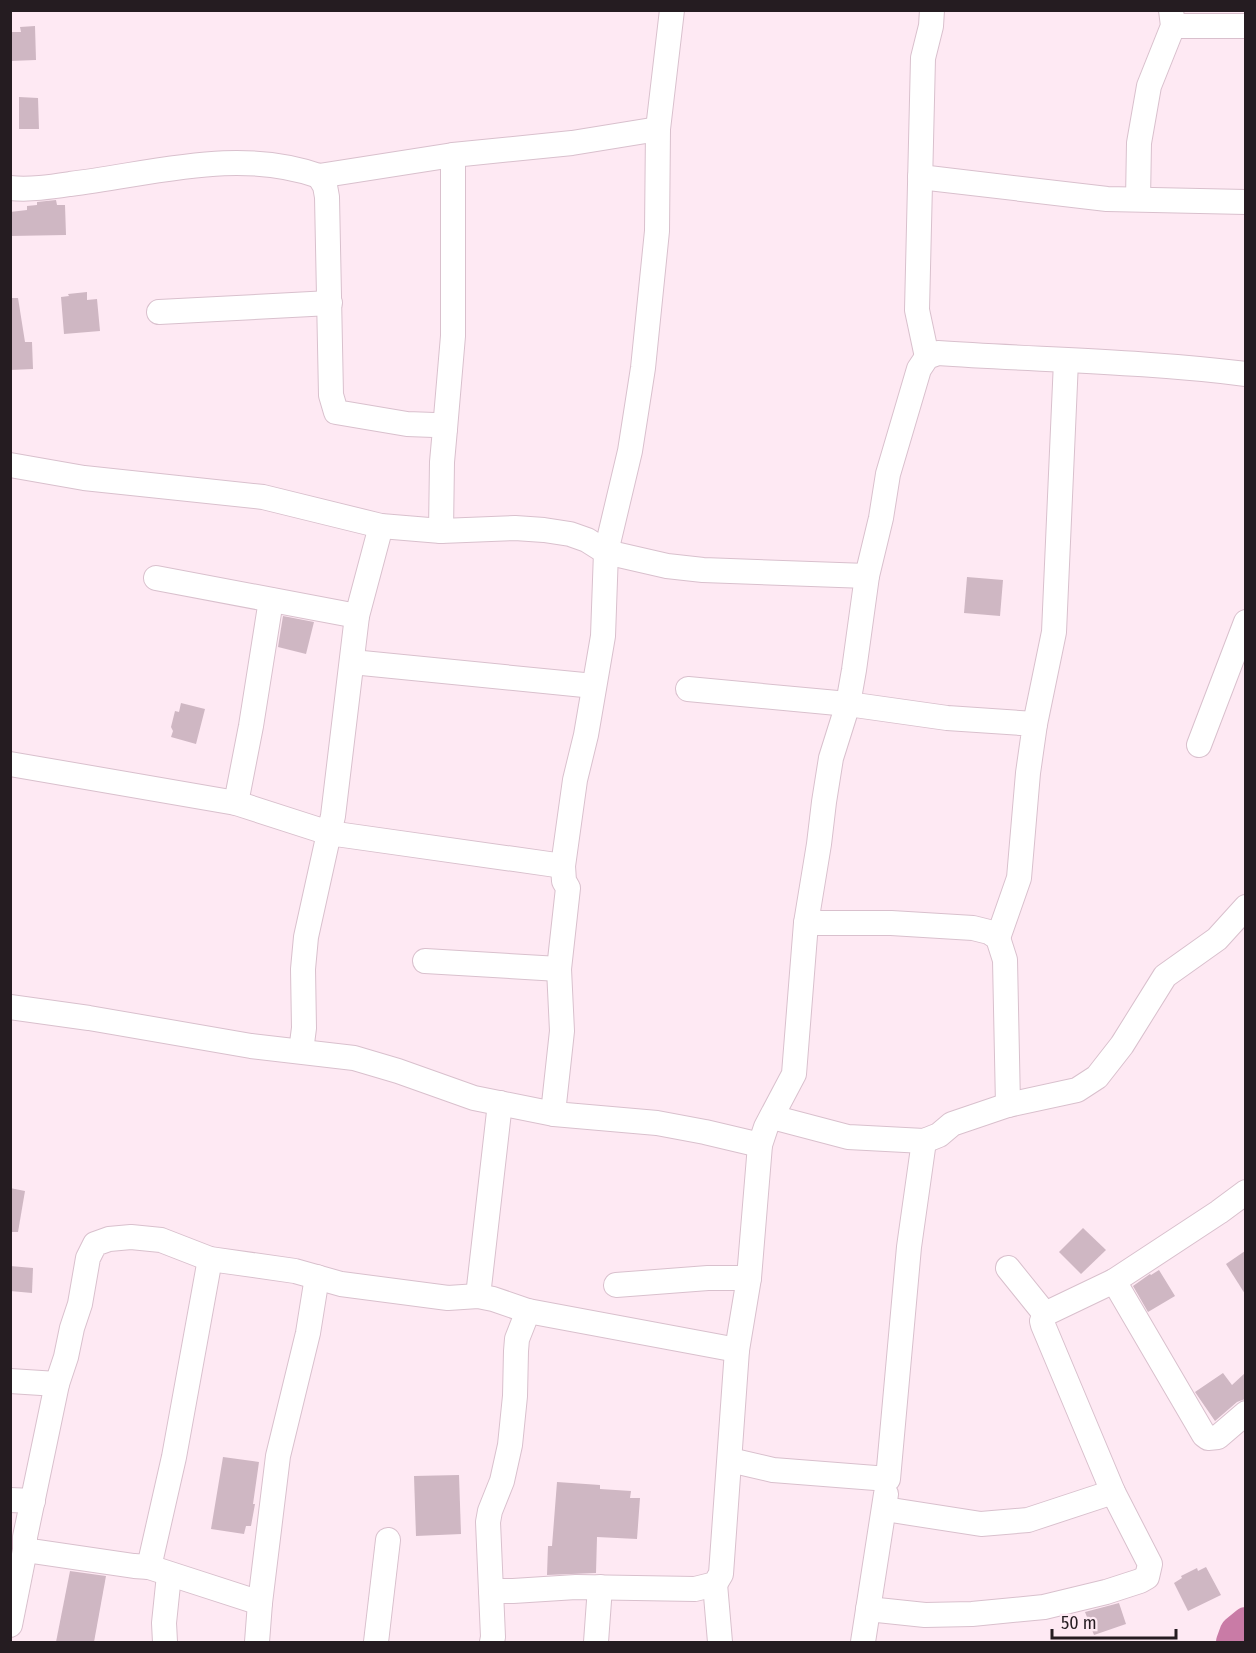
<svg xmlns="http://www.w3.org/2000/svg" width="1256" height="1653" viewBox="0 0 1256 1653" font-family="'Fira Sans Condensed',sans-serif">
  <style>
    .lines { fill: none; stroke-linecap: round; stroke-linejoin: round }
    .river { stroke: #c97ba6; stroke-width: 30 }
    .building { fill: #cfb7c3 }
    .minor-casing { stroke: #d9c0cd; stroke-width: 26 }
    .minor { stroke: #fff; stroke-width: 24 }
  </style>
  <rect width="100%" height="100%" fill="#fee9f3"/>
  <g class="lines">
    <polyline class="river" points="1231,1642 1235,1631 1246,1622"/>
  </g>
  <g class="building">
    <polygon points="35,26 36,60 10,61 10,32 21,32 20,27"/>
    <polygon points="19,97 38,98 39,129 19,129"/>
    <polygon points="56,200 57,205 65,205 66,235 10,236 10,212 27,210 27,206 37,205 37,202"/>
    <polygon points="87,292 87,300 97,299 100,331 64,334 61,297 69,296 68,294"/>
    <polygon points="10,298 18,298 25,342 32,342 33,369 10,370"/>
    <polygon points="967,577 1003,580 1000,616 964,613"/>
    <polygon points="283,616 314,622 306,654 278,647"/>
    <polygon points="181,703 205,709 196,744 171,737 173,731 171,727 175,711 179,712"/>
    <polygon points="10,1188 25,1191 18,1232 10,1232"/>
    <polygon points="1083,1228 1106,1250 1081,1274 1059,1252"/>
    <polygon points="1245,1251 1245,1294 1226,1264"/>
    <polygon points="10,1266 33,1268 32,1293 10,1291"/>
    <polygon points="1159,1270 1175,1296 1148,1312 1133,1286 1150,1274 1151,1275"/>
    <polygon points="1223,1373 1232,1385 1245,1373 1245,1399 1237,1402 1215,1421 1195,1392"/>
    <polygon points="223,1457 259,1462 253,1504 255,1504 251,1526 246,1526 244,1534 211,1529"/>
    <polygon points="459,1475 461,1534 416,1536 414,1476"/>
    <polygon points="557,1482 600,1485 600,1489 631,1491 630,1498 640,1498 637,1539 597,1537 596,1573 547,1575 548,1546 552,1546"/>
    <polygon points="1206,1567 1221,1595 1188,1611 1174,1583 1182,1578 1181,1576 1197,1568 1198,1571"/>
    <polygon points="70,1571 106,1576 94,1642 56,1642"/>
    <polygon points="1119,1603 1126,1624 1094,1635 1085,1612"/>
  </g>
  <g class="lines">
    <g class="minor-casing">
      <g id="minor">
        <polyline points="672,10 658,129 657,231 643,368 630,451 606,552 603,636 586,735 575,780 563,866 564,881 568,888 559,969 562,1031 554,1104 554,1114 657,1123 705,1132 760,1145"/>
        <polyline points="1173,26 1246,26"/>
        <polyline points="319,176 325,186 327,197 331,395 336,412 407,424 434,425 445,429 442,462 441,531"/>
        <polyline points="920,177 1107,199 1246,202"/>
        <path d="M10 188C30 190 50 187 70 184 153 174 237 147 319 176L453 155 572 143 658 129"/>
        <polyline points="1138,199 1139,143 1149,86 1173,26 1171,10"/>
        <polyline points="159,312 330,303"/>
        <polyline points="927,357 917,310 923,58 931,26 932,10"/>
        <polyline points="445,429 453,336 453,155"/>
        <path d="M10 465 84 478 263 497 381 526 441 531 515 528 544 530 570 534 587 540 606 552 667 566 703 570 867 576 881 518 888 474 919 369 927 357 938 353C1040 360 1143 361 1246 374"/>
        <polyline points="156,578 357,616"/>
        <polyline points="352,662 594,686"/>
        <polyline points="688,689 848,704 947,718 1035,724 1028,773 1019,878 998,938"/>
        <polyline points="1035,724 1054,632 1066,361"/>
        <polyline points="1199,745 1246,622"/>
        <polyline points="10,764 236,803 329,833 333,816 357,616 381,526"/>
        <polyline points="236,803 251,726 271,600"/>
        <polyline points="806,923 891,923 973,928 989,932 998,938 1005,960 1008,1105"/>
        <polyline points="425,961 559,969"/>
        <polyline points="10,1007 89,1018 251,1046 354,1058 398,1071 474,1098 554,1114"/>
        <polyline points="301,1051 304,1028 303,969 306,937 329,833 563,866"/>
        <polyline points="772,1117 848,1137 924,1141 939,1135 952,1124 1008,1105 1077,1090 1097,1077 1122,1045 1165,976 1217,939 1246,907"/>
        <polyline points="1008,1268 1045,1314"/>
        <polyline points="1114,1281 1204,1435 1208,1438 1218,1437 1246,1413"/>
        <polyline points="616,1285 708,1278 749,1278"/>
        <polyline points="478,1296 500,1103"/>
        <polyline points="10,1381 57,1384"/>
        <polyline points="730,1460 773,1470 888,1479 909,1247 924,1141"/>
        <polyline points="10,1500 33,1501"/>
        <polyline points="885,1509 981,1524 1028,1520 1113,1492"/>
        <polyline points="149,1567 174,1457 210,1259"/>
        <polyline points="715,1584 720,1642"/>
        <polyline points="491,1591 488,1522 490,1511 502,1481 510,1445 515,1396 516,1351 517,1339 528,1311"/>
        <polyline points="260,1603 149,1567 134,1566 25,1550 25,1537 57,1384 66,1357 72,1328 80,1304 88,1258 95,1244 109,1239 131,1237 161,1240 210,1259 295,1271 341,1284 448,1298 478,1296 493,1299 528,1311 737,1350"/>
        <polyline points="868,1609 925,1615 972,1614 1044,1607 1106,1592 1140,1581 1147,1577 1150,1564 1113,1492 1043,1325 1042,1321 1045,1314 1114,1281 1219,1212 1246,1192"/>
        <polyline points="10,1625 25,1550"/>
        <polyline points="165,1642 164,1623 169,1575"/>
        <polyline points="257,1642 260,1603 278,1456 308,1333 317,1277"/>
        <polyline points="376,1642 388,1540"/>
        <polyline points="492,1642 493,1637 491,1591 513,1591 576,1587 695,1589 715,1584 721,1574 737,1350 749,1278 760,1145 766,1127 794,1074 806,923 819,844 824,802 831,758 848,704 854,670 867,576"/>
        <polyline points="596,1642 600,1587"/>
        <polyline points="863,1642 886,1494"/>
      </g>
    </g>
    <use href="#minor" class="minor"/>
  </g>
  <rect width="1256" height="1653" fill="none" stroke="#251c21" stroke-width="24"/>
  <path d="M1052 1629v9h124v-9" fill="none" stroke="#251c21" stroke-width="3"/>
  <text x="1061" y="1629" font-size="18" fill="#251c21" stroke="#fee9f3" stroke-width="4.5" paint-order="stroke">50 m</text>
</svg>
